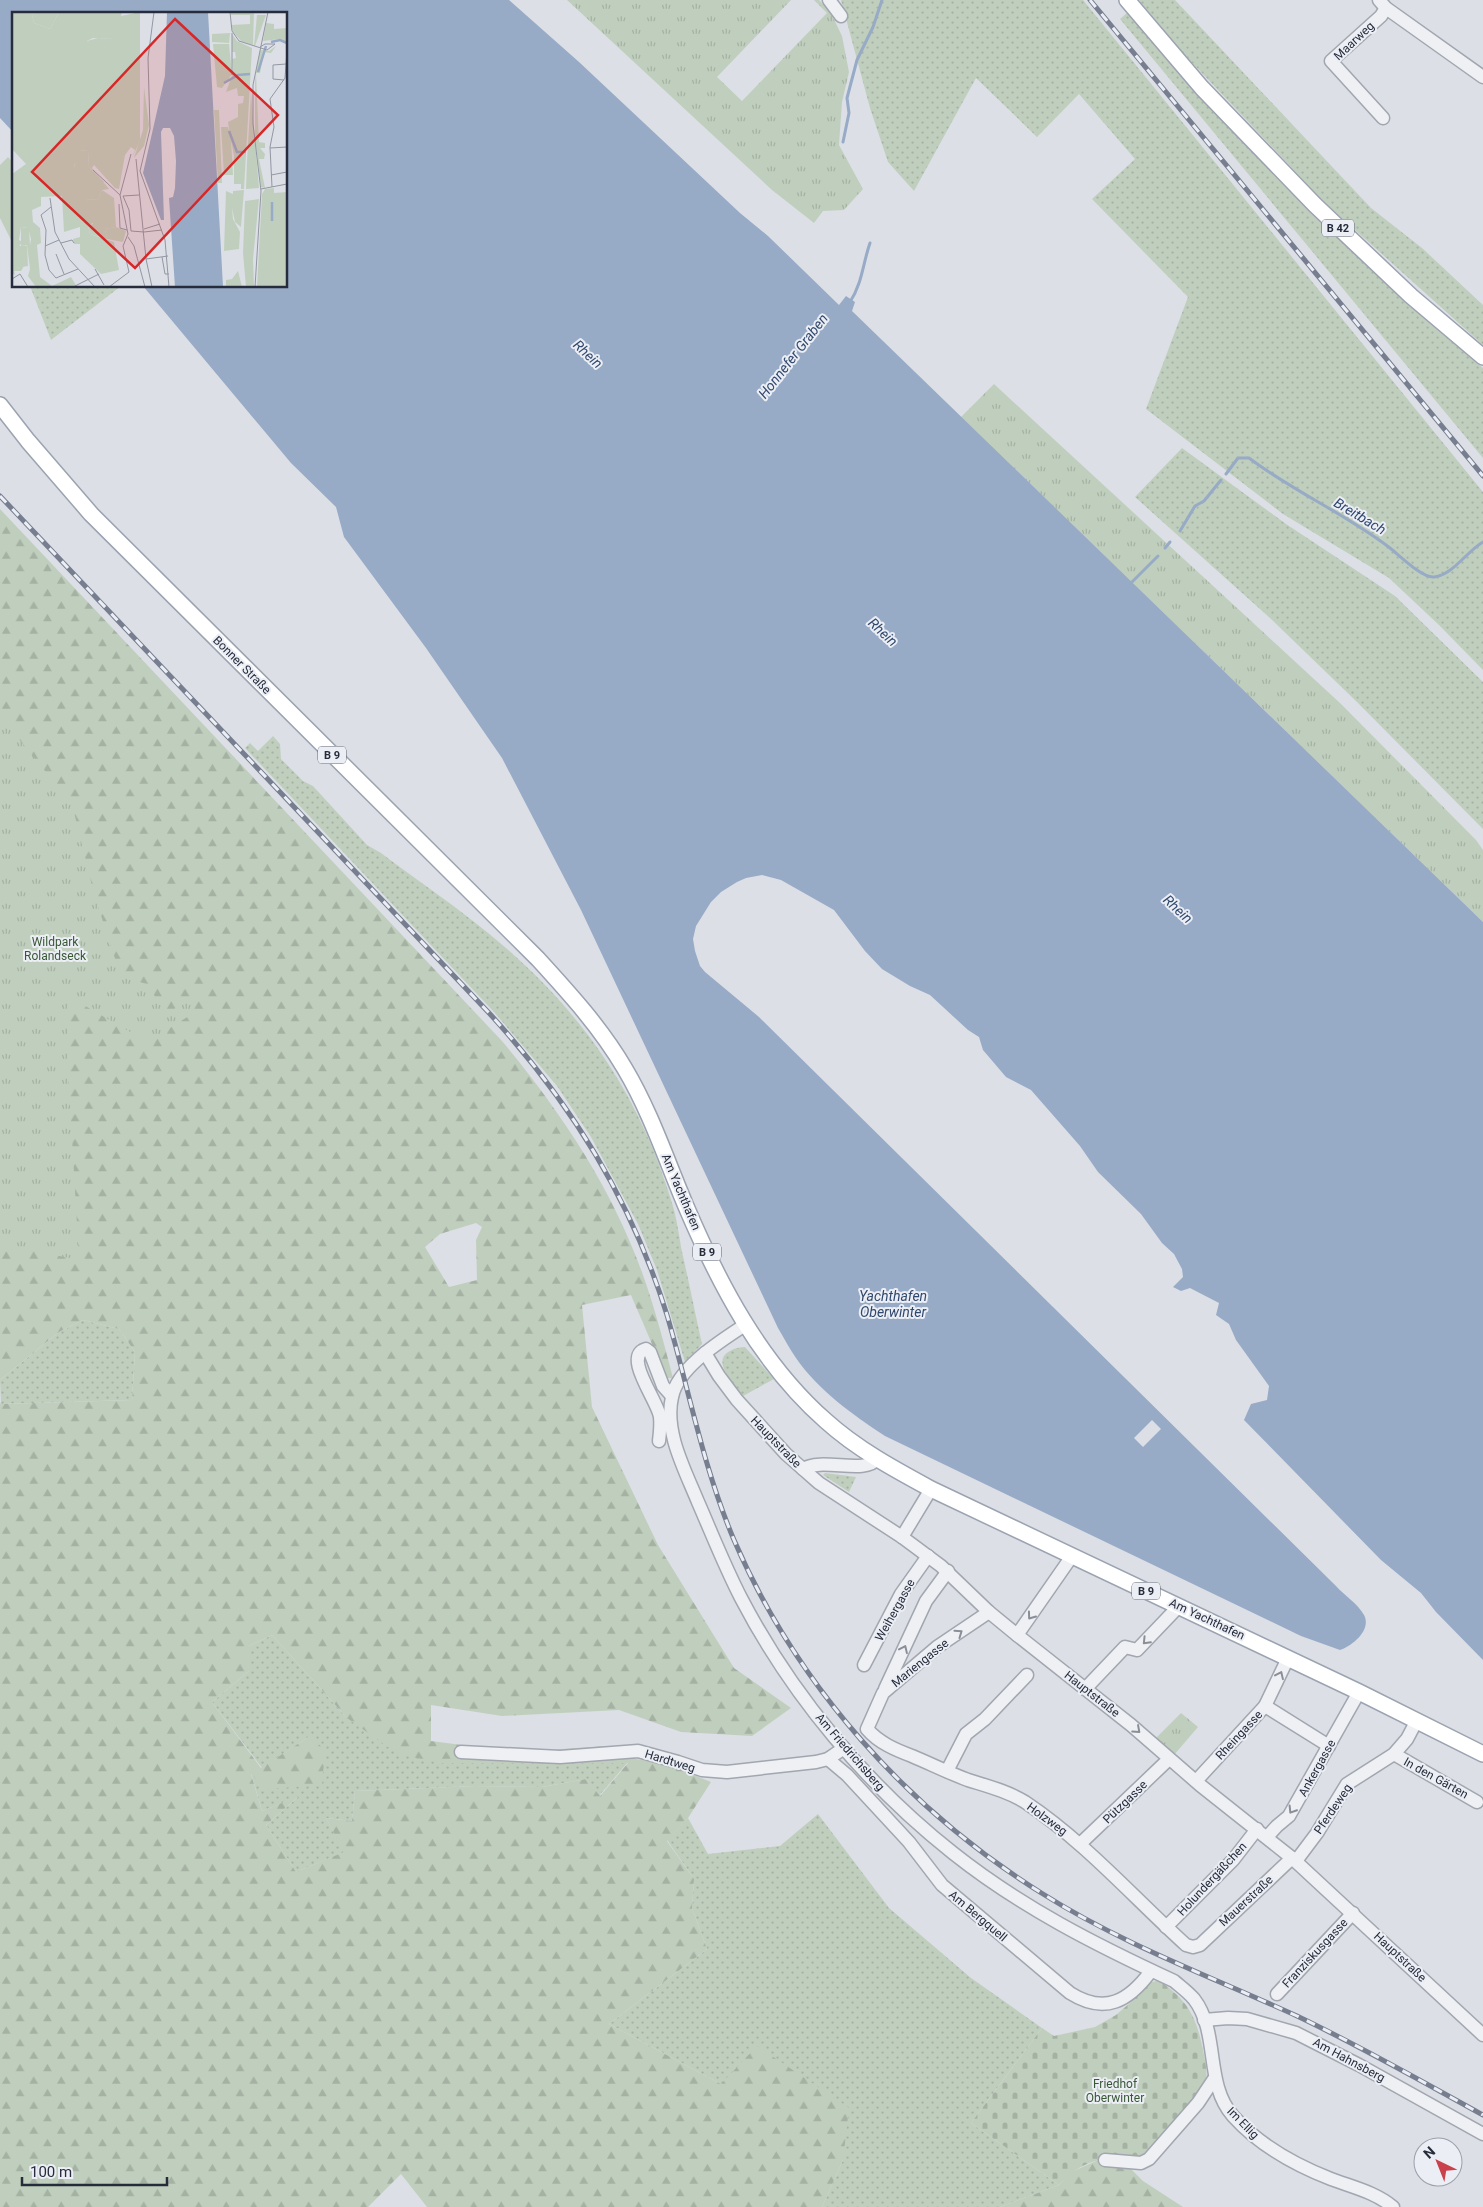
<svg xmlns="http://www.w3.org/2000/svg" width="1483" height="2207" viewBox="0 0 1483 2207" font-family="Roboto,sans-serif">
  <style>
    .grass { fill: url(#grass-dots) }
    .forest { fill: url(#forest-firs); fill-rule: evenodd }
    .cemetery { fill: url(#cemetery-stones) }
    .park { fill: url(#park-tufts) }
    .pitch { fill: #c0cfbd }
    .water { fill: #97aac6 }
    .pier { fill: #dcdfe6 }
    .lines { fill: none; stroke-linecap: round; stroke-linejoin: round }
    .stream { stroke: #97aac6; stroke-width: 3 }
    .minor-casing { stroke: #a2a6af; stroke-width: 15 }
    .major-casing { stroke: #9ba3b1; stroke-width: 18 }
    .minor { stroke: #eef0f4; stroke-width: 12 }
    .major { stroke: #fff; stroke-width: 15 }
    .rail-casing { stroke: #767e8f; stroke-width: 5 }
    .rail { stroke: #ebeef4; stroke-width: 3; stroke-dasharray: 9; stroke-linecap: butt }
    .oneway { stroke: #8a8e98 }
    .labels { text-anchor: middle; stroke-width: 4; stroke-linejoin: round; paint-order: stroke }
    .shield { fill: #ebeef4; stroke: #616672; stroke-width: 1 }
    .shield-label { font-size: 11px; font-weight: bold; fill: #262c3b }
    .street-label { font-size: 12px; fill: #262c3b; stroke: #ebeef4 }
    .park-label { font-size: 12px; fill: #385734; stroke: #ebeef4 }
    .water-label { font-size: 14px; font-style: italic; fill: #31486e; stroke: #ebeef4 }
    .inset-river { fill: none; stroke: #97aac6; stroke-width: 2.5 }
    .inset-road { fill: none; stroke: #9397a2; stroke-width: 1 }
    .view { fill: #d62828; fill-opacity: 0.15; stroke: #d62828; stroke-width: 2.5 }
    .inset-edge { fill: none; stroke: #262c3b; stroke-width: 2.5 }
  </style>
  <defs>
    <pattern id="grass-dots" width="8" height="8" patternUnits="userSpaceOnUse" patternTransform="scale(1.25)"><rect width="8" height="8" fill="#c0cfbd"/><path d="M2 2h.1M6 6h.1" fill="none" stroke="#a5b2a3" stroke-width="1.8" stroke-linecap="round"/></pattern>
    <pattern id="forest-firs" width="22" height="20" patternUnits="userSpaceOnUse" patternTransform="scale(1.25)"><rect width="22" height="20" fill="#c0cfbd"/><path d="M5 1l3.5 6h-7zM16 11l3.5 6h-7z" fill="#a5b2a3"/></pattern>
    <pattern id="cemetery-stones" width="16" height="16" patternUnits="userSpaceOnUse" patternTransform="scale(1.25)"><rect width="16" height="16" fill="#c0cfbd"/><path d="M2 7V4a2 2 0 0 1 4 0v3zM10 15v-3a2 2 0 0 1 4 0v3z" fill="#a5b2a3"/></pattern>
    <pattern id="park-tufts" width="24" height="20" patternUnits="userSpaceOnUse" patternTransform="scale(1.25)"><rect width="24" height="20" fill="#c0cfbd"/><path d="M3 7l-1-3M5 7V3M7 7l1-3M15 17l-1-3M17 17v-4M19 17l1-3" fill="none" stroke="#a5b2a3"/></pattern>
  </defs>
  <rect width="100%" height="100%" fill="#dcdfe6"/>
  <g class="grass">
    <polygon points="841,0 1083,0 1483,492 1483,670 1439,625 1389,578 1283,514 1146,409 1188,297 1092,199 1135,159 1079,94 1037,137 976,78 914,191 888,162 870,108"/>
    <polygon points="1139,0 1175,0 1371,208 1422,248 1483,305 1483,345 1324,202 1181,51"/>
    <path d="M1128 12C1150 38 1171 65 1194 90 1284 189 1381 282 1483 368V458L1120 19Z"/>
    <polygon points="30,286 121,286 51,340"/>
    <polygon points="1182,448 1286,524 1395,596 1483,682 1483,829 1357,702 1270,618 1135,497"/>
    <path d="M273 736 280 744 281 759 303 781 313 786 367 845 381 853C418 881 457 907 493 937 581 1010 639 1093 672 1203 677 1219 679 1236 682 1252 689 1282 695 1313 702 1344L685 1362 657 1270 638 1224 591 1137 557 1086 494 1012 245 748 250 743 258 751Z"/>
    <polygon points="83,1320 119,1329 135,1352 132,1400 1,1404 0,1380 59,1332"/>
    <path d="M745 1347 774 1379 743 1396C735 1385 710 1361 730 1351 735 1348 740 1347 745 1347Z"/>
    <polygon points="825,1473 856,1477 849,1492 823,1475"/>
    <polygon points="272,1635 347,1718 440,1763 628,1762 599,1796 586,1779 542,1787 475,1786 355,1791 352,1821 326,1818 345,1852 296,1872 266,1825 298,1797 262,1811 251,1773 266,1789 310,1736 262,1768 212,1702 249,1671 249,1646"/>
    <polygon points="818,1814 889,1908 971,1978 1042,2028 971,2123 1059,2185 1000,2207 822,2207 843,2160 721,2084 609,2024 707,1949 692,1908 694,1879 667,1840 688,1818 708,1854 780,1846"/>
  </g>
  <g class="forest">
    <path d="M0 509 502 1041C561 1112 612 1188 643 1275 655 1309 664 1343 673 1378H667L664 1376C655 1348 642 1322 631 1295L582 1305 592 1407 658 1545 734 1668 791 1708 752 1736 681 1732 619 1710 502 1716 431 1705V1741L515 1752 608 1746 636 1759 666 1764 711 1782 688 1818 667 1841 694 1879 692 1908 707 1949 609 2024 721 2084 757 2046 849 2108 843 2160 822 2207H427L401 2174 368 2207H0V1402L1 1404 132 1400 135 1352 119 1329 83 1320 59 1332 0 1380ZM476 1223 482 1227 476 1240 477 1280 449 1287 425 1247 440 1234ZM272 1635 347 1718 398 1754 440 1763H628L600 1796 586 1779 542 1787 475 1786 355 1791 352 1821 326 1818 344 1852 296 1872 266 1825 299 1796 262 1811 251 1774 265 1789 322 1785 325 1750 310 1736 261 1768 212 1702 249 1671V1646Z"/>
    <polygon points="1136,2157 1132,2170 1143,2181 1183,2207 1000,2207 1059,2185 1071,2172 1103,2158"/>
  </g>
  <path class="cemetery" d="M1158 1980C1190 2001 1197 2019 1204 2055 1206 2066 1208 2075 1205 2086L1146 2157C1108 2158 1087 2155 1059 2185L971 2123 1042 2028 1054 2036 1095 2027 1116 2015 1131 2002 1145 1985Z"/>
  <g class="park">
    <polygon points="567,0 791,0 717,77 742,101 827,13 814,0 819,0 830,11 842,36 849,72 842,102 839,145 863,189 844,210 823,211 814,223 772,190"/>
    <polygon points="994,384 1340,703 1476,840 1483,850 1483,922 961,417"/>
    <polygon points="0,716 72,804 94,894 121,977 147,984 166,1014 189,1000 195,1012 159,1035 137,1036 75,1000 67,1005 67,1051 79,1260 0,1244"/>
    <polygon points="1181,1713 1198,1727 1174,1755 1155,1739"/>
  </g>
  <polygon class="pitch" points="8,157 14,164 14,246 0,218 0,165"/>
  <path class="water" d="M0 0H509L579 62 740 213 768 236 839 305 846 296 855 302 852 311 1483 922V1660L1436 1612 1421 1593 1381 1560 1244 1420 1251 1404 1267 1400 1269 1386 1236 1340 1229 1324 1216 1315 1219 1303 1190 1288 1181 1291 1173 1287 1183 1277 1182 1269 1174 1254 1162 1243 1141 1214 1098 1172 1080 1146 1031 1090 1006 1077 983 1050 979 1037 968 1030 930 995 910 986 882 969 865 951 834 910 781 880 762 875 746 878 737 882 721 892 711 902 696 926 693 939 695 951 700 966 705 972 759 1017 1336 1586C1344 1595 1358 1604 1364 1615 1372 1630 1352 1646 1340 1650L1301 1636 885 1436C853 1415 818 1390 796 1358 789 1348 784 1338 778 1328L581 910 502 758 426 648 344 537 336 507 291 463 143 286H286V14H14V133L0 118Z"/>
  <polygon class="pier" points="1152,1420 1161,1429 1143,1447 1134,1438"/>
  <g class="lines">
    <g class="stream">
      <polyline points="843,142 849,113 847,98 857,60 873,27 882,0"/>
      <path d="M850 302C862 284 863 263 870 243"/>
      <path d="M1226 474 1238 458H1249C1294 492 1346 514 1390 548 1400 556 1422 578 1434 577 1453 575 1467 551 1483 542"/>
      <polyline points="1180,531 1195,506 1204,501 1221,480"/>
      <polyline points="1165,548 1170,542"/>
      <polyline points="1128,586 1158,556"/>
    </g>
    <g class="minor-casing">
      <g id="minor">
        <polyline points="829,0 841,16"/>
        <polyline points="1379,0 1386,8 1483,77"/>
        <polyline points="1383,118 1331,61 1381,16 1386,8"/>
        <path d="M745 1325C721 1341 678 1367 672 1397 664 1432 685 1470 698 1502 712 1534 725 1567 741 1598 792 1696 867 1785 953 1853 1021 1907 1096 1945 1174 1981 1181 1987 1188 1992 1194 1999 1220 2033 1204 2083 1233 2116 1259 2145 1295 2165 1331 2179 1352 2187 1375 2192 1393 2207"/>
        <polyline points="705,1353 719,1376 737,1400 786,1454 803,1469 819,1483 902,1537 941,1566 989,1612 1017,1635 1131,1725 1200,1785 1292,1858 1483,2035"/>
        <path d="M659 1441C660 1433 661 1425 660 1417 658 1401 622 1356 646 1349L650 1352 663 1386 672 1396"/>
        <path d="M803 1469C822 1457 865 1475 877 1459"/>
        <polyline points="902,1537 931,1489"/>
        <path d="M989 1612 937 1647 883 1693 867 1729C879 1743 896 1750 912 1756 931 1764 949 1773 968 1780 987 1786 1007 1791 1025 1802 1085 1842 1133 1897 1186 1945L1193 1947 1200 1945 1292 1858"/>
        <polyline points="1017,1635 1072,1556"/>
        <polyline points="864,1665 901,1594 928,1556"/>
        <polyline points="885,1689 926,1601 948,1571"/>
        <polyline points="1085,1689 1125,1647 1137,1650 1179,1606"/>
        <polyline points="1265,1706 1329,1746"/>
        <polyline points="461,1752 560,1757 638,1751 678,1762 702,1770 727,1772 816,1762 828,1759 844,1748"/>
        <polyline points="1394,1754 1477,1802"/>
        <path d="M828 1759 847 1775 909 1842 942 1885 1070 1993C1105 2015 1129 2001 1151 1971"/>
        <polyline points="947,1771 966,1734 985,1719 1027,1675"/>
        <polyline points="1196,1781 1265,1706 1288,1658"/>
        <polyline points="1267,1837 1277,1826 1289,1816 1359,1692"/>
        <polyline points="1080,1844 1169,1759"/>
        <polyline points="1296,1861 1317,1833 1347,1784 1394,1754 1407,1739 1416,1722"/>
        <polyline points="1166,1927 1233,1860 1257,1829"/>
        <polyline points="1277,1994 1353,1913"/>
        <polyline points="1204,2020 1228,2018 1247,2019 1296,2033 1359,2065 1483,2134"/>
        <polyline points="1105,2160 1141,2163 1149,2159 1198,2103 1214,2079"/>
      </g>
    </g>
    <g class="major-casing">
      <g id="major">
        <polyline points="1127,0 1202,88 1315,205 1411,296 1483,357"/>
        <path d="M0 405 28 441 91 514 538 959C570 994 601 1028 625 1069 650 1111 666 1159 685 1204 719 1284 760 1363 826 1421 857 1449 894 1469 931 1489L1359 1692 1483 1754"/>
      </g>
    </g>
    <use href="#minor" class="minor"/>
    <use href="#major" class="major"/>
    <g class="rail-casing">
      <g id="rail">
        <polyline points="1090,0 1483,476"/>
        <path d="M0 496 490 1014C571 1103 631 1199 667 1315 689 1390 703 1467 734 1540 797 1686 908 1810 1043 1894 1122 1944 1212 1977 1297 2016 1360 2046 1421 2081 1483 2115"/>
      </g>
    </g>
    <use href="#rail" class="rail"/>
  </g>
  <defs><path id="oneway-chevron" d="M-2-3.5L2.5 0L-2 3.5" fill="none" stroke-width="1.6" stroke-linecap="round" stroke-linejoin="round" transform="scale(1.25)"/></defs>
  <g class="oneway">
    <use href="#oneway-chevron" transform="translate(1031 1616) rotate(126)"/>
    <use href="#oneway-chevron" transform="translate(959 1633) rotate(-35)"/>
    <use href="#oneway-chevron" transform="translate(1146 1641) rotate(134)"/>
    <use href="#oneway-chevron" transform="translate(904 1649) rotate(-65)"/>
    <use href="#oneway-chevron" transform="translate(1280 1675) rotate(-65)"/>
    <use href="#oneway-chevron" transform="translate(1137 1730) rotate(42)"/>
    <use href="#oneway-chevron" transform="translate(1292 1810) rotate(122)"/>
  </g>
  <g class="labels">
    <g class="shield">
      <rect x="1322" y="219.5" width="32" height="17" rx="4"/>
      <rect x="318" y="746.5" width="28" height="17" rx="4"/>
      <rect x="693" y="1243.5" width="28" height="17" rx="4"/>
      <rect x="1132" y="1582.5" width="28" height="17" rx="4"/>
    </g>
    <g class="shield-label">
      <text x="1338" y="232">B 42</text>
      <text x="332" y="759">B 9</text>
      <text x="707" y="1256">B 9</text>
      <text x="1146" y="1595">B 9</text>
    </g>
    <g class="street-label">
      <text transform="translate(1354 41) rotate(-43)" y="4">Maarweg</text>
      <text transform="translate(242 665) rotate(45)" y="4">Bonner Straße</text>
      <text transform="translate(681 1192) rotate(67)" y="4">Am Yachthafen</text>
      <text transform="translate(776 1442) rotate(46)" y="4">Hauptstraße</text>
      <text transform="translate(895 1610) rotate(-61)" y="4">Weihergasse</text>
      <text transform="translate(1207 1619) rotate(25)" y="4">Am Yachthafen</text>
      <text transform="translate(920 1663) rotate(-39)" y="4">Mariengasse</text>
      <text transform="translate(1092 1694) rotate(38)" y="4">Hauptstraße</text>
      <text transform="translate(1239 1735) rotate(-47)" y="4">Rheingasse</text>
      <text transform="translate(850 1752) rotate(49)" y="4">Am Friedrichsberg</text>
      <text transform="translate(670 1761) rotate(17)" y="4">Hardtweg</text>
      <text transform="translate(1317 1768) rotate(-61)" y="4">Ankergasse</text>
      <text transform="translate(1436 1778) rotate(29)" y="4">In den Gärten</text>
      <text transform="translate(1125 1802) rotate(-44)" y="4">Pützgasse</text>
      <text transform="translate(1333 1809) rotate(-56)" y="4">Pferdeweg</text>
      <text transform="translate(1047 1819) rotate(36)" y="4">Holzweg</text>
      <text transform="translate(1212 1879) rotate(-47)" y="4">Holundergäßchen</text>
      <text transform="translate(1246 1901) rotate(-43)" y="4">Mauerstraße</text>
      <text transform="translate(978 1916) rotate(40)" y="4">Am Bergquell</text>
      <text transform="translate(1315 1953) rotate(-47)" y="4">Franziskusgasse</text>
      <text transform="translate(1400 1957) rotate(43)" y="4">Hauptstraße</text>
      <text transform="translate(1349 2060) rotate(28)" y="4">Am Hahnsberg</text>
      <text transform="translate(1243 2123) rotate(45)" y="4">Im Ellig</text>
    </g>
    <g class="park-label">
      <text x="55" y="946">Wildpark<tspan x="55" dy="14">Rolandseck</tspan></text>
      <text x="1115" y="2088">Friedhof<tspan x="1115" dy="14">Oberwinter</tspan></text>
    </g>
    <g class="water-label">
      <text transform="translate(588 354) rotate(43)" y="5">Rhein</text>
      <text transform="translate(793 356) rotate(-52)" y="5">Honnefer Graben</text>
      <text transform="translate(1360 516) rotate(31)" y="5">Breitbach</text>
      <text transform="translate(883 632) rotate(43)" y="5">Rhein</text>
      <text transform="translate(1178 909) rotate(43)" y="5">Rhein</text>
      <text x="893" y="1301">Yachthafen<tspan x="893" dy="16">Oberwinter</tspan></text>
    </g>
  </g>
  <g transform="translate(12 12)">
    <rect width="275" height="275" fill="#dcdfe6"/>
    <path d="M24 0H47L38 17 22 11 20 3ZM219 0H242L241 33 230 30 221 20 219 13 238 12V3H219ZM245 3H254L243 34H242ZM254 11 262 12V17L275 16V31L268 27 251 29ZM220 22 225 29 240 36 232 177H229V172H222V144L219 128 221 163H212L209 115H216L218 123 216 110 226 105V92L231 91 232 84H226L225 76 214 80 221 61 220 47 224 46 223 40H220ZM86 26 102 27 93 34 101 37 89 46 75 29ZM264 34 259 41 252 40 248 61H244L247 130 253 131V136H248L253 142 252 147H247L253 176 249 175 243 126V70L244 60 248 38 257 39ZM132 75 137 113 132 134 122 146 131 118ZM239 81 247 176 234 177 235 149ZM76 138 77 155 92 170 88 171 69 156H62L67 139ZM262 176V181L275 180V275H245L250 182 253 177ZM90 178 102 186 104 215 93 217 95 227 78 222 76 214 81 212 74 187 86 188ZM232 178 229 215 223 210 220 196 221 207 228 220 227 237 212 239 214 179 221 182V179ZM247 187 241 247 242 275H234L231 241 233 189ZM9 215 17 216 18 233 9 234ZM226 259 230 275H214V268L220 267Z" fill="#c0cfbd"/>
    <path d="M0 0H24L20 3 22 11 38 17 47 0H110L109 4 128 0V129L120 146 123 138 119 135 113 143 107 177 103 176 82 153 80 156 97 177 90 178 86 188 74 187 78 198H83L85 208 76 214 78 222 102 230 107 258 89 262 68 242V232H62L61 227 68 225V215L52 220 50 184 29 185V194L20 198 21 210 28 216 29 231 25 233 28 265 40 274 59 265 65 275H24L16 264 18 257 15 233H18L19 227 16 216 9 215 7 228 10 230 4 239V256L12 254 9 259H2L3 263 0 261V162L14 152 0 137ZM81 26 101 27 92 34 101 37 85 38 75 29ZM76 138 77 155 92 170 72 154 62 156 63 151H67L65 148 70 152 72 150 67 147V139ZM218 21 217 31 200 30V22Z" fill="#c0cfbd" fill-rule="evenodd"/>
    <path d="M104 215 114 219 111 230 95 227 93 217Z" fill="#c0cfbd"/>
    <path d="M111 18 119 22 111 32 119 41 116 68 108 83 111 90 105 88 102 81 87 100 77 86 72 98 48 99 39 92 38 74 64 41 76 32 83 38 104 32ZM201 32H217L220 62 210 76 205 75ZM202 98H207L210 171H206Z" fill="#c0cfbd"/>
    <path d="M7 234H15L16 254 4 256V239Z" fill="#c0cfbd"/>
    <path d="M155 0H196L211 275H163L157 186 161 185 163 176 164 149 162 124 158 116H151L149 120 152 208H149L131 161 153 64Z" fill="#97aac6"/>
    <path class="inset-river" d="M259 30 268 28 275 31M246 60 254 34M212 71 226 63 238 62M217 119 225 140H234M260 190V209"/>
    <path class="inset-road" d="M142 0 136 46 138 117 128 159 153 228 157 275M218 0 220 19 227 29 255 38 263 32M248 35 253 32H263M220 63V21M272 68 261 67V53L274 52M258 136 275 135M124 147 134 247 140 275M81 158 108 183M259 163 275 160M260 175 258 135 262 115 258 87 273 66 275 39M249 177 275 172M127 183 111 184 117 198 119 219 132 220M38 186 43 220 57 247 83 275M107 192 108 216 115 218M39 195 29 203 34 218 33 243 37 258 44 266 66 257M132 217 148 212M132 220 150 218M116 225 122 234 133 275M49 231 60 228 62 231M33 234 47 228M44 242 52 262M150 245 153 262H157M134 247 156 244M83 257 92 273M0 267 8 262 16 275M63 274 87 262M97 275 117 260 111 234 116 222 108 183 119 142M243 275 249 179 241 112V73L256 0"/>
    <path class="view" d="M163 7 266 103 123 256 20 160Z"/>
    <rect width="275" height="275" class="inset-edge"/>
  </g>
  <g transform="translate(1438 2162) rotate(317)"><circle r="24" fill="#ebeef4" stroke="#9ca0aa"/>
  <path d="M0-4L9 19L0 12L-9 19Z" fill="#ca414d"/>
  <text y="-8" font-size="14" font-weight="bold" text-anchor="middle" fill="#262c3b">N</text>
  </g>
  <path d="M22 2177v8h145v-8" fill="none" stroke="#262c3b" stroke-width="2.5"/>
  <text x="30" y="2177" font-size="15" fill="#262c3b" stroke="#ebeef4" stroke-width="4" paint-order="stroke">100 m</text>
</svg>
